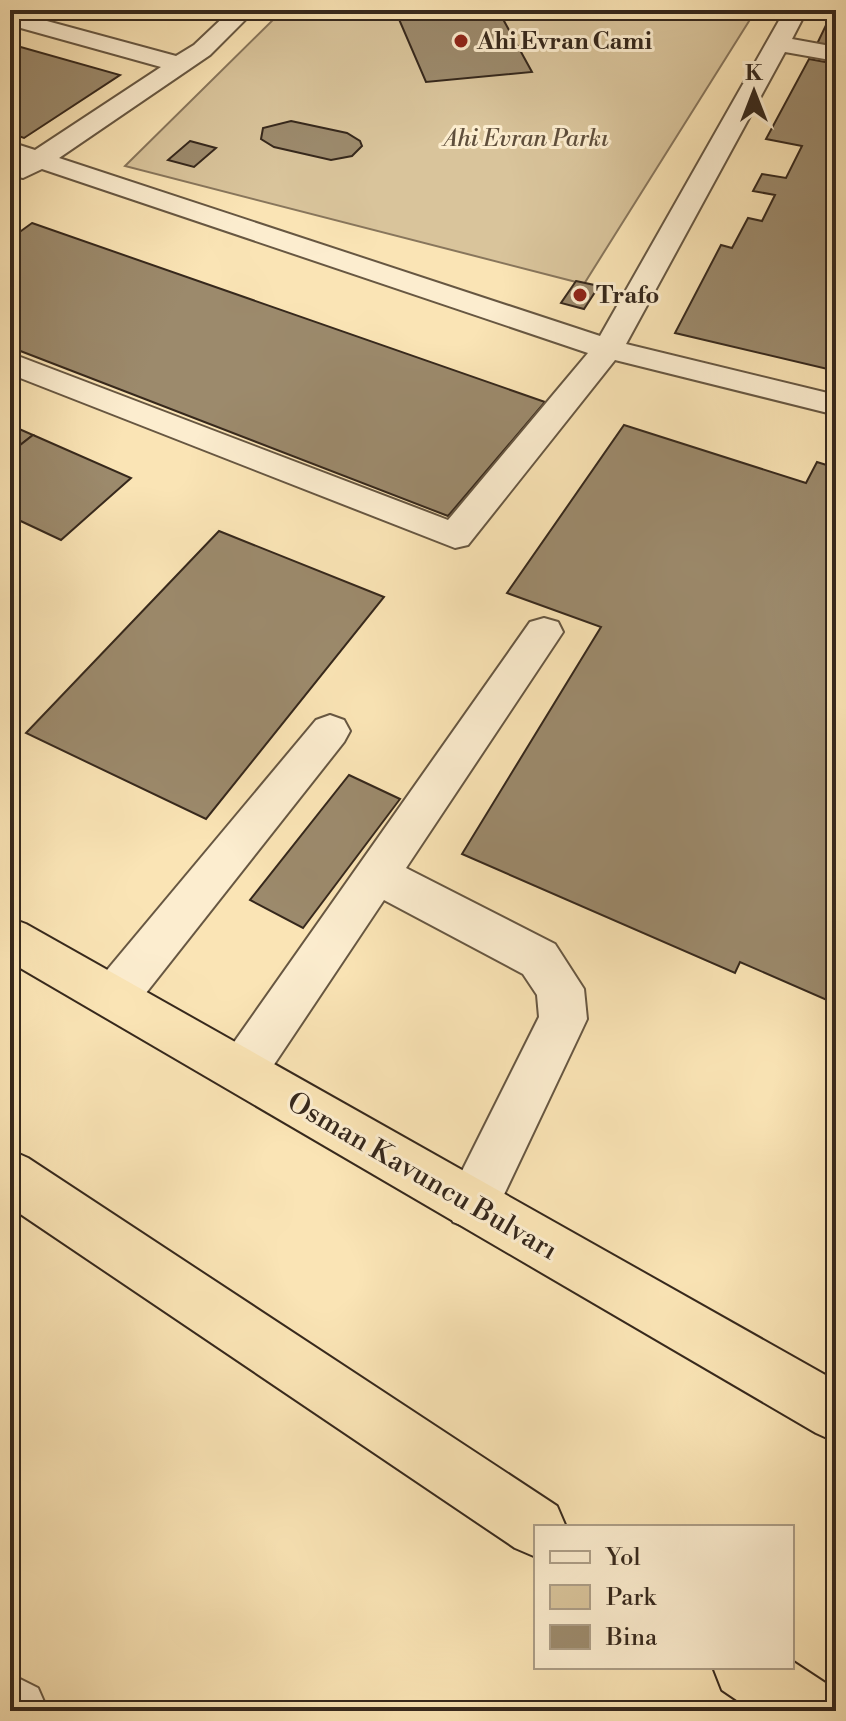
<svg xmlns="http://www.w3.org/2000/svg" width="846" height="1721" viewBox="0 0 846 1721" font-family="'Libre Bodoni',serif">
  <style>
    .green { fill: #d9c49b; stroke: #88765c; stroke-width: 2 }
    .building { fill: #9c8a6c; stroke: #36281c; stroke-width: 2 }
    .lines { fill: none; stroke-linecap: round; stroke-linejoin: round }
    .minor-casing { stroke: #675742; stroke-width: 4 }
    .highway-casing { stroke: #36281c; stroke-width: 4 }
    .minor { fill: #fcedcf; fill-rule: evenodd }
    .highway { fill: #fae4b5; fill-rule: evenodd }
    .poi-dot { fill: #8f2418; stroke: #fcedcf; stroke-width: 3 }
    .labels { text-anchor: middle; stroke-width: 6; stroke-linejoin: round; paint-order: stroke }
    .far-poi-label { font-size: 24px; font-weight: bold; fill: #36281c; stroke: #fcedcf; text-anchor: start }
    .far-park-label { font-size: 24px; font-style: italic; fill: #5f4f3c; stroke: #fcedcf }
    .street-label { font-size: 28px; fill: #36281c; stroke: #fcedcf }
  </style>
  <rect width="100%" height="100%" fill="#fae4b5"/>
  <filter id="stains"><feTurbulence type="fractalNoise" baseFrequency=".0025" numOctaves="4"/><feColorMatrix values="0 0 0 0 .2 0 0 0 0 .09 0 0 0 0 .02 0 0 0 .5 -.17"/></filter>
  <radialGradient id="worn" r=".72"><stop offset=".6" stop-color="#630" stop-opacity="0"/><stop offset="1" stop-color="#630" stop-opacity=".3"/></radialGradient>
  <polygon class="green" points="283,10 756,10 584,284 125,166"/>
  <g class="building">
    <polygon points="395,10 498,10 532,72 426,82"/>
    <polygon points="827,23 836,24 836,49 816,46"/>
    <polygon points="10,44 120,75 24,138 10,133"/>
    <polygon points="809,59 836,64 836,371 675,333 721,245 732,248 748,218 762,221 775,195 753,191 762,174 786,178 802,146 766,139"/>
    <polygon points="291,121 347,133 360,141 362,146 352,156 331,160 274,147 261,139 263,128"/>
    <polygon points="190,141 216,148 194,167 168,160"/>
    <polygon points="32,223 545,402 448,516 10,347 10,239"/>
    <polygon points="576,281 599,286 584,309 561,303"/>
    <polygon points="10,425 33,435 10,453"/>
    <polygon points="624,425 806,483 817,462 836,468 836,1004 740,962 735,973 462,854 601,627 507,593"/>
    <polygon points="33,435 131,478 61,540 10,516 10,453"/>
    <polygon points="219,531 384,597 206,819 26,733"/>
    <polygon points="349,775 400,799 303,928 250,900"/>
  </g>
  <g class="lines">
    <g class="minor-casing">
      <g id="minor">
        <polygon points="231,10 255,10 210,55 59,158 600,336 785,10 807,10 792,39 836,47 836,61 785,52 626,344 836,395 836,415 615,360 468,545 455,548 10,374 10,353 448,520 588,353 42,169 23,178 14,176 10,169 18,161 10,159 10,142 35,150 161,67 10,25 10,11 176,56 194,45"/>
        <polygon points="544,618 558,622 563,632 406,868 555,944 584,989 587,1019 580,1034 491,1222 472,1229 453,1222 446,1203 539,1017 537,995 523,974 384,900 259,1087 242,1094 225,1087 217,1071 225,1055 530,622"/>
        <polygon points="330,715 344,720 350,731 344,742 131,1012 114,1018 97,1012 90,997 97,982 316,720"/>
        <polygon points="10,1674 38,1688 48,1711 10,1711"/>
      </g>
    </g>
    <g class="highway-casing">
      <g id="highway">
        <polygon points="10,918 26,924 836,1381 836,1442 816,1433 10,962"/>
        <polygon points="10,1150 28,1158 557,1506 566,1527 536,1527 536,1557 515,1548 10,1207"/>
        <polygon points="792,1661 833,1688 836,1711 753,1711 722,1690 713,1667 792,1667"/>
      </g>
    </g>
    <use href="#minor" class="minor"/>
    <use href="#highway" class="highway"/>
  </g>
  <g class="poi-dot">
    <circle cx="461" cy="41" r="8"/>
    <circle cx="580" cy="295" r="8"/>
  </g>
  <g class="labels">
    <g class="far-poi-label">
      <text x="477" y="49">Ahi Evran Cami</text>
      <text x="596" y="303">Trafo</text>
    </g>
    <g class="far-park-label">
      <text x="526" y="146">Ahi Evran Parkı</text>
    </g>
    <g class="street-label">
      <text transform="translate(423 1175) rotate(30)" y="10">Osman Kavuncu Bulvarı</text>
    </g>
  </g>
  <rect width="846" height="1721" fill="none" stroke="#fae4b5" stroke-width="40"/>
  <rect x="12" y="12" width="822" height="1697" fill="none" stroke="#36281c" stroke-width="4"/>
  <rect x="20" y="20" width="806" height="1681" fill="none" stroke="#36281c" stroke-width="2"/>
  <rect x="534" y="1525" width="260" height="144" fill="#fcedcf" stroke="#ad9e87" stroke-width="2"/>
  <rect x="550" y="1551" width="40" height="12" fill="#fcedcf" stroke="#ad9e87" stroke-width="2"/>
  <text x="606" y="1565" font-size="24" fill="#36281c">Yol</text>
  <rect x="550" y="1585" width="40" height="24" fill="#d9c49b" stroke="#ad9e87" stroke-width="2"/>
  <text x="606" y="1605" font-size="24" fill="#36281c">Park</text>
  <rect x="550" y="1625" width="40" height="24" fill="#9c8a6c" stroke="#ad9e87" stroke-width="2"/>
  <text x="606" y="1645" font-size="24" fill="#36281c">Bina</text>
  <g transform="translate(754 92)" stroke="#fcedcf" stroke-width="6" paint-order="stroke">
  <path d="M0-6L14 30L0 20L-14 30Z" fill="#36281c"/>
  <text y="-12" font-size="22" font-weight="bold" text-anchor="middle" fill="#36281c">K</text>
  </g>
  <rect width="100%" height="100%" filter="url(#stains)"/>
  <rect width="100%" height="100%" fill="url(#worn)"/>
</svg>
